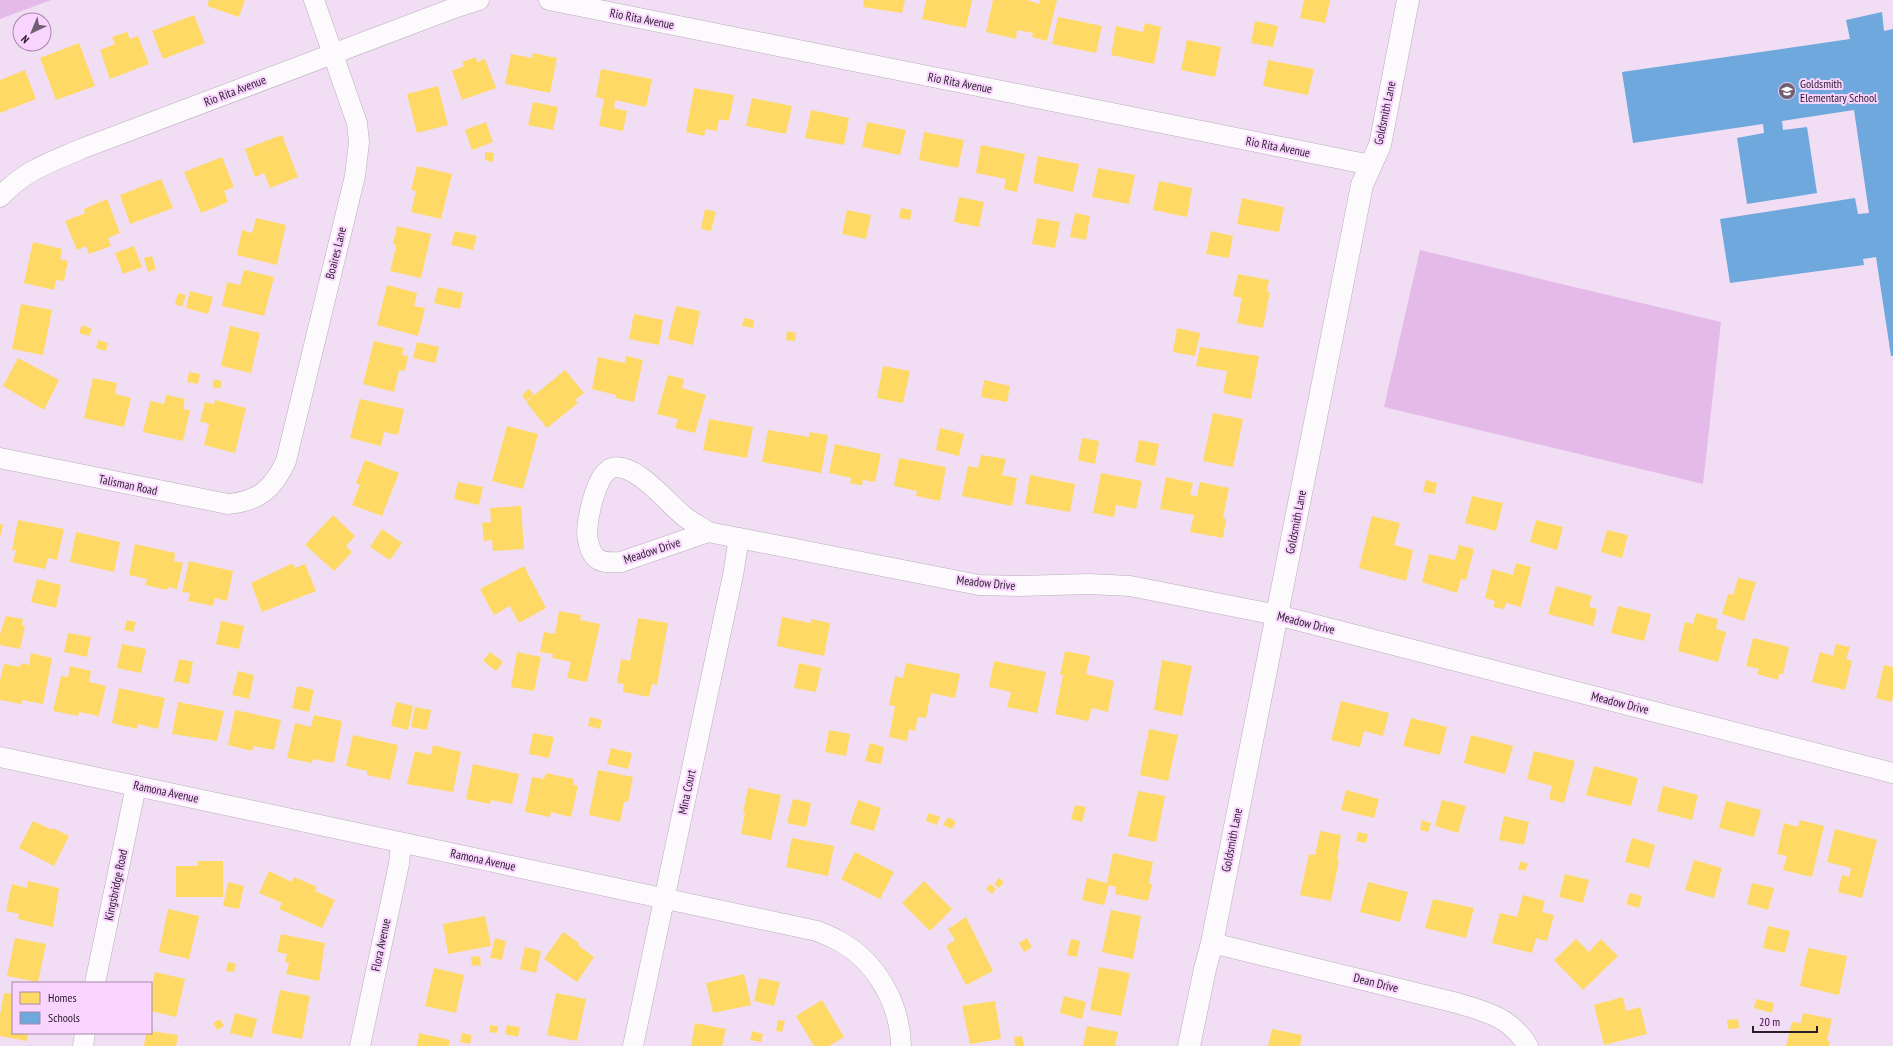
<svg xmlns="http://www.w3.org/2000/svg" width="1893" height="1046" viewBox="0 0 1893 1046" font-family="'PT Sans Narrow',sans-serif">
  <style>
    .green { fill: #e3bae8 }
    .homes { fill: #ffd966 }
    .schools { fill: #6fa8dc }
    .lines { fill: none; stroke-linecap: round; stroke-linejoin: round }
    .minor-casing { stroke: #baabbc; stroke-width: 21 }
    .tertiary-casing { stroke: #baabbc; stroke-width: 23 }
    .minor { stroke: #fdfafd; stroke-width: 20 }
    .tertiary { stroke: #fdfafd; stroke-width: 22 }
    .labels { text-anchor: middle; stroke-width: 4; stroke-linejoin: round; paint-order: stroke }
    .street-label { font-size: 12px; fill: #281b2a; stroke: #f9d4fe }
    .poi-label { font-size: 12px; fill: #281b2a; stroke: #f9d4fe; text-anchor: start }
  </style>
  <rect width="100%" height="100%" fill="#f2def4"/>
  <g class="green">
    <polygon points="0,0 51,0 0,19"/>
    <polygon points="1420,250 1721,322 1703,484 1384,407"/>
  </g>
  <g class="homes">
    <polygon points="209,0 245,0 239,17 207,6"/>
    <polygon points="864,0 905,0 902,13 863,7"/>
    <polygon points="926,0 972,0 966,28 922,19"/>
    <polygon points="993,0 1027,0 1039,4 1040,0 1057,0 1047,41 1032,37 1033,33 1017,30 1016,39 986,32"/>
    <polygon points="1304,0 1330,0 1325,23 1300,18"/>
    <polygon points="194,15 205,43 163,59 152,31"/>
    <polygon points="1058,17 1102,26 1096,53 1052,44"/>
    <polygon points="1255,21 1278,26 1273,47 1251,43"/>
    <polygon points="1145,23 1161,27 1154,64 1111,55 1116,26 1143,32"/>
    <polygon points="20,24 20,34 17,25"/>
    <polygon points="127,32 130,39 138,36 149,64 110,79 100,50 115,44 112,37"/>
    <polygon points="1187,40 1221,47 1215,77 1181,70"/>
    <polygon points="79,43 95,86 56,100 40,58"/>
    <polygon points="23,44 37,44 25,49"/>
    <polygon points="533,53 557,58 550,93 505,84 511,54 532,58"/>
    <polygon points="476,57 477,62 485,59 496,88 462,100 452,71 464,66 462,62"/>
    <polygon points="1268,60 1314,69 1308,95 1263,86"/>
    <polygon points="601,69 652,79 646,107 615,100 614,108 627,111 623,131 599,126 604,99 596,97"/>
    <polygon points="25,70 36,99 0,113 0,80"/>
    <polygon points="438,86 448,125 417,133 407,94"/>
    <polygon points="694,88 734,95 729,121 719,119 717,131 706,129 704,136 686,132"/>
    <polygon points="752,98 792,106 786,134 746,126"/>
    <polygon points="533,102 558,107 553,130 528,125"/>
    <polygon points="811,110 849,118 844,145 805,138"/>
    <polygon points="486,122 493,142 472,150 465,130"/>
    <polygon points="867,122 906,130 900,155 862,147"/>
    <polygon points="924,132 964,140 958,168 919,160"/>
    <polygon points="282,135 298,177 270,188 264,173 255,177 245,149"/>
    <polygon points="981,145 1025,154 1017,192 1004,189 1006,179 976,173"/>
    <polygon points="485,152 494,153 493,162 485,160"/>
    <polygon points="1038,156 1079,164 1073,192 1033,183"/>
    <polygon points="222,157 234,187 224,191 228,202 201,213 184,172"/>
    <polygon points="417,166 452,174 441,219 411,212 416,191 411,190"/>
    <polygon points="1098,168 1135,175 1129,204 1092,197"/>
    <polygon points="161,179 173,208 130,224 120,195"/>
    <polygon points="1159,181 1192,188 1187,217 1153,210"/>
    <polygon points="959,197 984,202 979,227 954,222"/>
    <polygon points="1242,198 1284,207 1279,232 1237,224"/>
    <polygon points="107,199 120,233 108,238 111,246 89,254 86,246 77,250 65,221 85,213 84,209"/>
    <polygon points="901,208 912,210 910,220 899,218"/>
    <polygon points="705,209 716,212 711,231 701,229"/>
    <polygon points="847,210 871,215 866,239 842,234"/>
    <polygon points="1075,213 1090,216 1086,240 1070,237"/>
    <polygon points="256,218 286,225 277,265 237,255 242,230 252,233"/>
    <polygon points="1037,218 1060,222 1055,248 1032,244"/>
    <polygon points="397,226 431,234 421,278 390,271 396,247 396,245 393,244"/>
    <polygon points="455,231 477,236 473,250 451,245"/>
    <polygon points="1211,231 1233,236 1229,258 1206,254"/>
    <polygon points="33,242 62,249 60,259 68,261 64,281 56,280 54,290 24,283"/>
    <polygon points="134,246 142,267 123,274 115,253"/>
    <polygon points="152,256 156,269 148,272 144,258"/>
    <polygon points="244,270 274,277 264,316 222,306 227,282 240,285"/>
    <polygon points="1238,274 1269,280 1267,292 1270,292 1263,328 1237,323 1242,298 1233,296"/>
    <polygon points="387,285 417,293 414,306 425,308 418,336 377,325"/>
    <polygon points="438,287 463,293 460,309 434,303"/>
    <polygon points="190,291 213,297 208,314 186,308"/>
    <polygon points="178,293 186,295 182,307 175,304"/>
    <polygon points="21,304 52,310 43,355 12,349"/>
    <polygon points="676,306 700,311 693,345 668,339"/>
    <polygon points="634,314 663,320 659,345 629,339"/>
    <polygon points="744,318 754,320 753,328 742,326"/>
    <polygon points="82,325 92,329 89,336 79,333"/>
    <polygon points="230,326 260,333 251,373 221,366"/>
    <polygon points="1177,328 1200,333 1195,356 1173,352"/>
    <polygon points="787,331 796,333 795,341 786,340"/>
    <polygon points="98,340 108,343 106,351 96,348"/>
    <polygon points="374,341 404,348 402,355 408,356 405,371 399,370 394,392 363,384"/>
    <polygon points="417,342 439,347 435,363 413,358"/>
    <polygon points="1200,347 1259,356 1251,399 1223,393 1227,371 1196,366"/>
    <polygon points="626,356 643,360 634,402 615,398 616,395 592,389 598,357 625,363"/>
    <polygon points="18,358 59,380 44,410 3,386"/>
    <polygon points="883,366 910,371 903,403 877,398"/>
    <polygon points="565,370 584,393 575,400 578,403 547,428 526,402"/>
    <polygon points="189,372 200,374 198,384 187,382"/>
    <polygon points="668,375 684,379 682,388 706,395 695,433 675,428 678,419 657,414"/>
    <polygon points="93,378 117,383 115,394 131,398 124,427 84,418"/>
    <circle cx="217" cy="384" r="4.5"/>
    <polygon points="984,380 1010,386 1007,402 981,397"/>
    <polygon points="529,389 534,395 526,401 522,395"/>
    <polygon points="166,395 185,399 183,409 190,410 183,441 143,432 150,401 164,404"/>
    <polygon points="360,399 404,409 398,435 384,432 381,446 350,438"/>
    <polygon points="215,400 246,408 235,453 204,445 209,424 200,421 201,418 205,402 214,404"/>
    <polygon points="1213,413 1243,419 1233,467 1203,461"/>
    <polygon points="709,419 753,427 747,458 703,450"/>
    <polygon points="507,426 538,434 523,489 492,481"/>
    <polygon points="940,428 964,434 959,456 936,450"/>
    <polygon points="768,430 809,437 809,432 828,435 821,473 762,462"/>
    <polygon points="1082,438 1099,441 1095,464 1078,460"/>
    <polygon points="1139,440 1159,444 1155,466 1135,462"/>
    <polygon points="835,444 881,454 875,482 863,480 862,485 859,485 850,483 851,478 829,473"/>
    <polygon points="981,455 1006,459 1002,475 1017,478 1012,506 962,496 968,466 978,468"/>
    <polygon points="899,458 946,467 940,501 916,496 917,491 894,486"/>
    <polygon points="365,460 399,473 382,516 352,505 360,485 356,483"/>
    <polygon points="1101,473 1142,481 1136,509 1116,505 1114,517 1093,513"/>
    <polygon points="1030,475 1075,484 1070,512 1025,504"/>
    <polygon points="1166,477 1193,483 1190,495 1197,496 1200,482 1229,488 1223,518 1226,519 1223,538 1190,532 1194,515 1160,509"/>
    <polygon points="1426,480 1437,483 1435,494 1423,492"/>
    <polygon points="458,482 483,487 479,505 454,499"/>
    <polygon points="1472,496 1503,503 1496,531 1465,523"/>
    <polygon points="521,506 524,549 493,551 492,540 484,541 482,523 491,522 490,508"/>
    <polygon points="333,515 355,536 346,546 352,552 334,571 305,545"/>
    <polygon points="1372,516 1400,523 1394,545 1413,550 1406,581 1359,568"/>
    <polygon points="18,520 64,529 57,560 48,558 45,569 13,562 16,550 12,550"/>
    <polygon points="1536,520 1563,527 1557,550 1530,542"/>
    <polygon points="0,524 3,525 1,535 0,535"/>
    <polygon points="382,529 402,543 390,560 370,547"/>
    <polygon points="1607,530 1628,535 1622,558 1601,552"/>
    <polygon points="76,532 120,542 114,572 70,562"/>
    <polygon points="135,544 175,553 174,561 183,563 177,589 168,587 167,590 145,585 147,579 129,575"/>
    <polygon points="1459,545 1474,549 1466,580 1461,579 1457,593 1422,582 1429,554 1455,560"/>
    <polygon points="189,561 233,571 227,601 215,598 213,606 188,601 190,593 182,592"/>
    <polygon points="1516,563 1531,567 1521,607 1506,603 1504,609 1493,607 1495,601 1485,598 1492,569 1513,575"/>
    <polygon points="291,564 293,564 295,568 305,564 316,591 262,612 251,583"/>
    <polygon points="524,566 546,608 519,623 510,606 494,615 480,589"/>
    <polygon points="1738,578 1756,582 1744,621 1722,614 1728,594 1733,595"/>
    <polygon points="37,579 61,585 56,608 31,602"/>
    <polygon points="1556,586 1592,596 1589,607 1597,609 1593,626 1548,614"/>
    <polygon points="1618,606 1651,614 1644,641 1611,633"/>
    <polygon points="559,611 581,615 580,620 600,624 587,682 567,678 571,662 552,658 553,654 540,652 544,632 555,634"/>
    <polygon points="1696,613 1718,619 1716,629 1726,632 1718,662 1678,651 1685,622 1693,624"/>
    <polygon points="6,616 23,619 22,625 25,626 20,649 0,645 0,634"/>
    <polygon points="782,617 811,623 811,619 830,623 824,656 777,646"/>
    <polygon points="638,618 668,623 657,685 652,684 649,697 623,692 624,684 617,683 621,659 630,661"/>
    <polygon points="127,620 136,622 133,632 124,630"/>
    <polygon points="221,621 244,626 239,649 216,644"/>
    <polygon points="68,633 91,637 87,657 64,652"/>
    <polygon points="1753,638 1789,647 1783,674 1779,674 1778,680 1757,674 1759,669 1746,666"/>
    <polygon points="122,644 146,649 141,673 117,668"/>
    <polygon points="1836,644 1850,647 1846,659 1852,661 1845,690 1812,682 1820,652 1833,656"/>
    <polygon points="1065,651 1090,656 1086,674 1114,681 1108,712 1092,708 1088,721 1055,714 1063,675 1060,674"/>
    <polygon points="490,652 503,662 496,671 483,661"/>
    <polygon points="517,652 541,657 534,691 511,687"/>
    <polygon points="31,653 52,658 43,704 22,700 21,704 0,700 0,680 4,664 20,667 21,663 29,665"/>
    <polygon points="179,659 193,662 189,684 174,681"/>
    <polygon points="1162,660 1192,666 1182,716 1154,710"/>
    <polygon points="994,661 1046,672 1037,713 1007,707 1011,692 989,687"/>
    <polygon points="799,663 821,668 816,692 794,688"/>
    <polygon points="906,663 960,674 955,698 931,693 926,718 918,717 915,731 909,729 907,741 889,737 895,706 889,705 895,676 903,678"/>
    <polygon points="1884,665 1893,667 1893,698 1891,702 1876,698"/>
    <polygon points="70,666 91,671 89,682 106,686 99,716 79,712 78,716 53,711 61,676 68,677"/>
    <polygon points="238,671 254,675 249,699 232,695"/>
    <polygon points="297,686 314,690 309,712 292,708"/>
    <polygon points="119,688 165,698 158,729 138,724 137,729 112,723"/>
    <polygon points="1341,701 1389,713 1383,736 1364,731 1360,747 1331,740"/>
    <polygon points="178,702 224,711 217,741 172,734"/>
    <polygon points="396,702 413,706 408,730 391,726"/>
    <polygon points="415,707 431,710 427,730 411,727"/>
    <polygon points="235,710 281,720 274,750 254,746 252,751 228,745"/>
    <polygon points="314,715 342,721 334,763 313,759 312,763 287,758 295,723 311,727"/>
    <polygon points="590,717 602,720 600,729 588,726"/>
    <polygon points="1411,718 1447,727 1440,755 1403,746"/>
    <polygon points="1149,729 1178,735 1168,781 1140,775"/>
    <polygon points="829,730 850,734 846,756 825,752"/>
    <polygon points="533,733 554,737 549,758 529,754"/>
    <polygon points="353,735 398,745 390,780 367,775 367,771 346,766"/>
    <polygon points="1471,735 1513,746 1505,774 1464,763"/>
    <polygon points="870,743 884,747 881,764 865,761"/>
    <polygon points="433,745 461,752 453,792 407,784 415,751 431,755"/>
    <polygon points="611,748 632,753 628,769 607,764"/>
    <polygon points="1534,751 1575,761 1564,803 1549,799 1552,786 1527,779"/>
    <polygon points="473,764 519,774 512,804 491,800 490,804 466,799"/>
    <polygon points="1594,766 1638,778 1631,806 1586,795"/>
    <polygon points="598,770 633,777 628,802 624,802 620,822 589,815"/>
    <polygon points="546,773 574,779 573,785 578,786 571,817 551,812 550,817 525,812 532,777 544,779"/>
    <polygon points="1663,786 1698,795 1692,820 1657,811"/>
    <polygon points="748,788 781,795 771,840 741,834 745,813 743,812"/>
    <polygon points="1346,790 1379,799 1374,818 1341,810"/>
    <polygon points="1138,791 1165,796 1156,842 1128,836"/>
    <polygon points="793,799 811,803 806,827 787,823"/>
    <polygon points="858,800 881,808 874,831 850,824"/>
    <polygon points="1442,800 1466,806 1458,833 1435,826"/>
    <polygon points="1726,801 1761,810 1754,837 1719,828"/>
    <polygon points="1075,805 1086,807 1082,822 1071,819"/>
    <polygon points="928,813 940,817 937,825 926,821"/>
    <polygon points="1504,816 1529,822 1524,845 1499,840"/>
    <polygon points="948,817 956,822 952,829 943,825"/>
    <polygon points="1422,820 1431,823 1428,832 1420,830"/>
    <polygon points="1800,820 1824,826 1812,877 1783,870 1787,856 1777,854 1784,823 1798,827"/>
    <polygon points="33,821 52,830 53,828 69,836 54,866 19,848"/>
    <polygon points="1835,829 1877,840 1862,898 1838,892 1842,875 1849,877 1851,868 1827,862"/>
    <polygon points="1320,831 1341,835 1337,860 1339,860 1331,901 1300,895 1309,854 1315,855"/>
    <polygon points="1358,832 1368,834 1366,843 1356,841"/>
    <polygon points="792,838 834,846 828,876 786,867"/>
    <polygon points="1632,838 1655,845 1649,868 1625,862"/>
    <polygon points="855,852 894,872 880,899 841,879"/>
    <polygon points="1113,853 1153,862 1149,883 1152,884 1148,901 1115,894 1116,887 1109,885 1104,905 1082,900 1087,878 1107,883"/>
    <polygon points="1694,860 1722,868 1714,898 1685,890"/>
    <polygon points="198,861 223,861 223,897 176,897 176,866 198,866"/>
    <polygon points="1521,861 1528,864 1525,871 1518,869"/>
    <polygon points="269,871 292,882 294,877 313,885 317,887 315,891 335,900 322,928 279,909 282,903 259,893"/>
    <polygon points="1565,874 1589,880 1583,903 1559,897"/>
    <polygon points="999,878 1004,882 999,888 994,884"/>
    <polygon points="28,881 59,888 53,927 18,919 19,914 6,911 12,884 27,888"/>
    <polygon points="924,881 952,909 930,931 902,903"/>
    <polygon points="228,882 244,886 239,909 223,906"/>
    <polygon points="1368,882 1408,892 1400,922 1360,912"/>
    <polygon points="1752,883 1774,888 1768,910 1747,904"/>
    <polygon points="990,884 996,889 992,894 986,889"/>
    <polygon points="1630,893 1642,896 1639,908 1626,904"/>
    <polygon points="1523,895 1545,901 1542,912 1554,915 1547,941 1536,938 1532,953 1492,943 1500,913 1517,917"/>
    <polygon points="1433,899 1474,908 1466,938 1425,928"/>
    <polygon points="168,909 199,916 189,959 159,952"/>
    <polygon points="1111,910 1141,916 1133,959 1102,952"/>
    <polygon points="485,916 491,946 448,954 443,924"/>
    <polygon points="966,917 993,971 966,985 946,946 955,940 948,929"/>
    <polygon points="1768,926 1790,931 1785,953 1763,948"/>
    <polygon points="563,932 579,943 578,945 594,957 577,982 544,959"/>
    <polygon points="281,934 325,943 319,981 286,974 289,963 285,962 287,954 277,952"/>
    <polygon points="15,938 46,944 38,982 7,976"/>
    <polygon points="495,938 506,941 502,960 490,958"/>
    <polygon points="1027,938 1032,947 1024,952 1019,943"/>
    <polygon points="1071,939 1080,941 1077,957 1067,955"/>
    <polygon points="1576,939 1589,952 1601,939 1618,956 1583,990 1554,960"/>
    <polygon points="525,947 541,951 536,973 520,969"/>
    <polygon points="1808,948 1847,956 1839,995 1800,986"/>
    <polygon points="480,956 481,965 472,966 471,957"/>
    <polygon points="228,962 236,964 234,972 226,971"/>
    <polygon points="1099,967 1130,973 1121,1016 1090,1010"/>
    <polygon points="434,968 464,975 456,1013 425,1006"/>
    <polygon points="155,972 185,979 176,1017 151,1011 151,990"/>
    <polygon points="744,974 751,1005 713,1013 706,983"/>
    <polygon points="759,978 780,982 774,1006 754,1001"/>
    <polygon points="280,990 310,996 302,1039 271,1033"/>
    <polygon points="4,993 13,994 13,1033 28,1033 27,1041 0,1036 0,1015"/>
    <polygon points="556,993 586,999 577,1041 547,1035"/>
    <polygon points="1064,996 1086,1002 1082,1019 1060,1013"/>
    <polygon points="1623,997 1626,1011 1640,1007 1647,1034 1604,1045 1594,1005"/>
    <polygon points="1756,999 1774,1003 1772,1013 1754,1008"/>
    <polygon points="822,1000 844,1037 829,1046 814,1046 796,1016"/>
    <polygon points="995,1001 1001,1039 970,1044 962,1006"/>
    <polygon points="235,1013 257,1019 252,1038 230,1033"/>
    <polygon points="1803,1013 1832,1019 1827,1041 1830,1041 1829,1046 1786,1046 1792,1022 1801,1023"/>
    <polygon points="220,1019 224,1026 217,1030 213,1023"/>
    <polygon points="1738,1019 1739,1028 1728,1029 1727,1020"/>
    <polygon points="778,1020 785,1021 782,1032 776,1031"/>
    <polygon points="695,1023 726,1029 722,1046 691,1046"/>
    <polygon points="490,1025 498,1026 497,1033 489,1032"/>
    <polygon points="507,1025 520,1027 518,1037 505,1034"/>
    <polygon points="1087,1026 1118,1032 1115,1046 1083,1046"/>
    <polygon points="1272,1029 1302,1035 1300,1046 1268,1046"/>
    <polygon points="151,1031 178,1035 176,1046 144,1046 146,1033 151,1033"/>
    <polygon points="752,1031 763,1034 761,1042 750,1040"/>
    <polygon points="419,1033 450,1040 449,1046 417,1046"/>
    <polygon points="462,1033 472,1035 470,1044 460,1042"/>
    <polygon points="1022,1036 1024,1046 1015,1046 1014,1037"/>
  </g>
  <polygon class="schools" points="1882,12 1884,31 1893,29 1893,356 1891,356 1876,257 1863,259 1864,265 1730,283 1720,219 1855,198 1858,214 1869,213 1854,110 1782,121 1783,130 1807,127 1817,193 1747,204 1737,138 1764,133 1763,124 1633,143 1622,72 1850,39 1846,20"/>
  <g class="lines">
    <g class="minor-casing">
      <g id="minor">
        <polyline points="549,0 1371,165"/>
        <path d="M0 197C25 170 49 163 81 149L457 7 479 0"/>
        <path d="M0 458 228 504C259 501 273 489 286 461L355 176 359 142 357 123 314 0"/>
        <path d="M708 532 621 562C612 562 602 564 595 557 590 551 587 540 587 531 588 517 596 473 612 468 635 461 669 505 685 517 693 523 701 527 708 532L979 585 1020 586 1089 584 1130 586 1277 615 1893 773"/>
        <path d="M0 757C272 815 544 873 817 931 824 934 832 937 839 941 877 962 900 1004 901 1046"/>
        <path d="M1212 943 1457 1003C1487 1012 1510 1017 1528 1046"/>
        <polyline points="95,983 136,786"/>
        <polyline points="83,1046 85,1033"/>
        <polyline points="360,1046 399,864 401,844"/>
        <polyline points="633,1046 733,575 739,538"/>
      </g>
    </g>
    <g class="tertiary-casing">
      <polyline id="tertiary" points="1189,1046 1205,969 1212,943 1362,185 1380,145 1408,0"/>
    </g>
    <use href="#minor" class="minor"/>
    <use href="#tertiary" class="tertiary"/>
  </g>
  <defs>
    <g id="school-disc" transform="scale(0.9)"><circle r="9.5" fill="#6f5f71" stroke="#f9d4fe"/><path d="M0-5L7-2L0 1L-7-2ZM-4 1L0 2.5L4 1V4Q0 6-4 4Z" fill="#fff"/></g>
  </defs>
  <g fill-rule="evenodd">
    <use href="#school-disc" x="1787" y="91"/>
  </g>
  <g class="labels">
    <g class="street-label">
      <text transform="translate(642 19) rotate(11)" y="4">Rio Rita Avenue</text>
      <text transform="translate(960 83) rotate(11)" y="4">Rio Rita Avenue</text>
      <text transform="translate(235 91) rotate(-21)" y="4">Rio Rita Avenue</text>
      <text transform="translate(1385 113) rotate(-78)" y="4">Goldsmith Lane</text>
      <text transform="translate(1278 147) rotate(11)" y="4">Rio Rita Avenue</text>
      <text transform="translate(336 253) rotate(-76)" y="4">Boaires Lane</text>
      <text transform="translate(128 485) rotate(12)" y="4">Talisman Road</text>
      <text transform="translate(1296 522) rotate(-79)" y="4">Goldsmith Lane</text>
      <text transform="translate(652 551) rotate(-18)" y="4">Meadow Drive</text>
      <text transform="translate(986 583) rotate(6)" y="4">Meadow Drive</text>
      <text transform="translate(1306 623) rotate(14)" y="4">Meadow Drive</text>
      <text transform="translate(1620 703) rotate(14)" y="4">Meadow Drive</text>
      <text transform="translate(166 792) rotate(12)" y="4">Ramona Avenue</text>
      <text transform="translate(687 792) rotate(-78)" y="4">Mina Court</text>
      <text transform="translate(1232 840) rotate(-79)" y="4">Goldsmith Lane</text>
      <text transform="translate(483 860) rotate(12)" y="4">Ramona Avenue</text>
      <text transform="translate(116 885) rotate(-78)" y="4">Kingsbridge Road</text>
      <text transform="translate(381 945) rotate(-78)" y="4">Flora Avenue</text>
      <text transform="translate(1376 983) rotate(14)" y="4">Dean Drive</text>
    </g>
    <g class="poi-label">
      <text x="1800" y="88">Goldsmith<tspan x="1800" dy="14">Elementary School</tspan></text>
    </g>
  </g>
  <rect x="12" y="982" width="140" height="52" fill="#f9d4fe" stroke="#a58aa9"/>
  <rect x="20" y="992" width="20" height="12" fill="#ffd966" stroke="#a58aa9"/>
  <text x="48" y="1002" font-size="12" fill="#281b2a">Homes</text>
  <rect x="20" y="1012" width="20" height="12" fill="#6fa8dc" stroke="#a58aa9"/>
  <text x="48" y="1022" font-size="12" fill="#281b2a">Schools</text>
  <g transform="translate(32 32) rotate(224)"><circle r="19" fill="#f9d4fe" stroke="#a58aa9"/>
  <path d="M0-3L7 15L0 10L-7 15Z" fill="#6f5f71"/>
  <text y="-6" font-size="11" font-weight="bold" text-anchor="middle" fill="#281b2a">N</text>
  </g>
  <path d="M1753 1026v6h64v-6" fill="none" stroke="#281b2a" stroke-width="2"/>
  <text x="1759" y="1026" font-size="12" fill="#281b2a" stroke="#f9d4fe" stroke-width="3" paint-order="stroke">20 m</text>
</svg>
